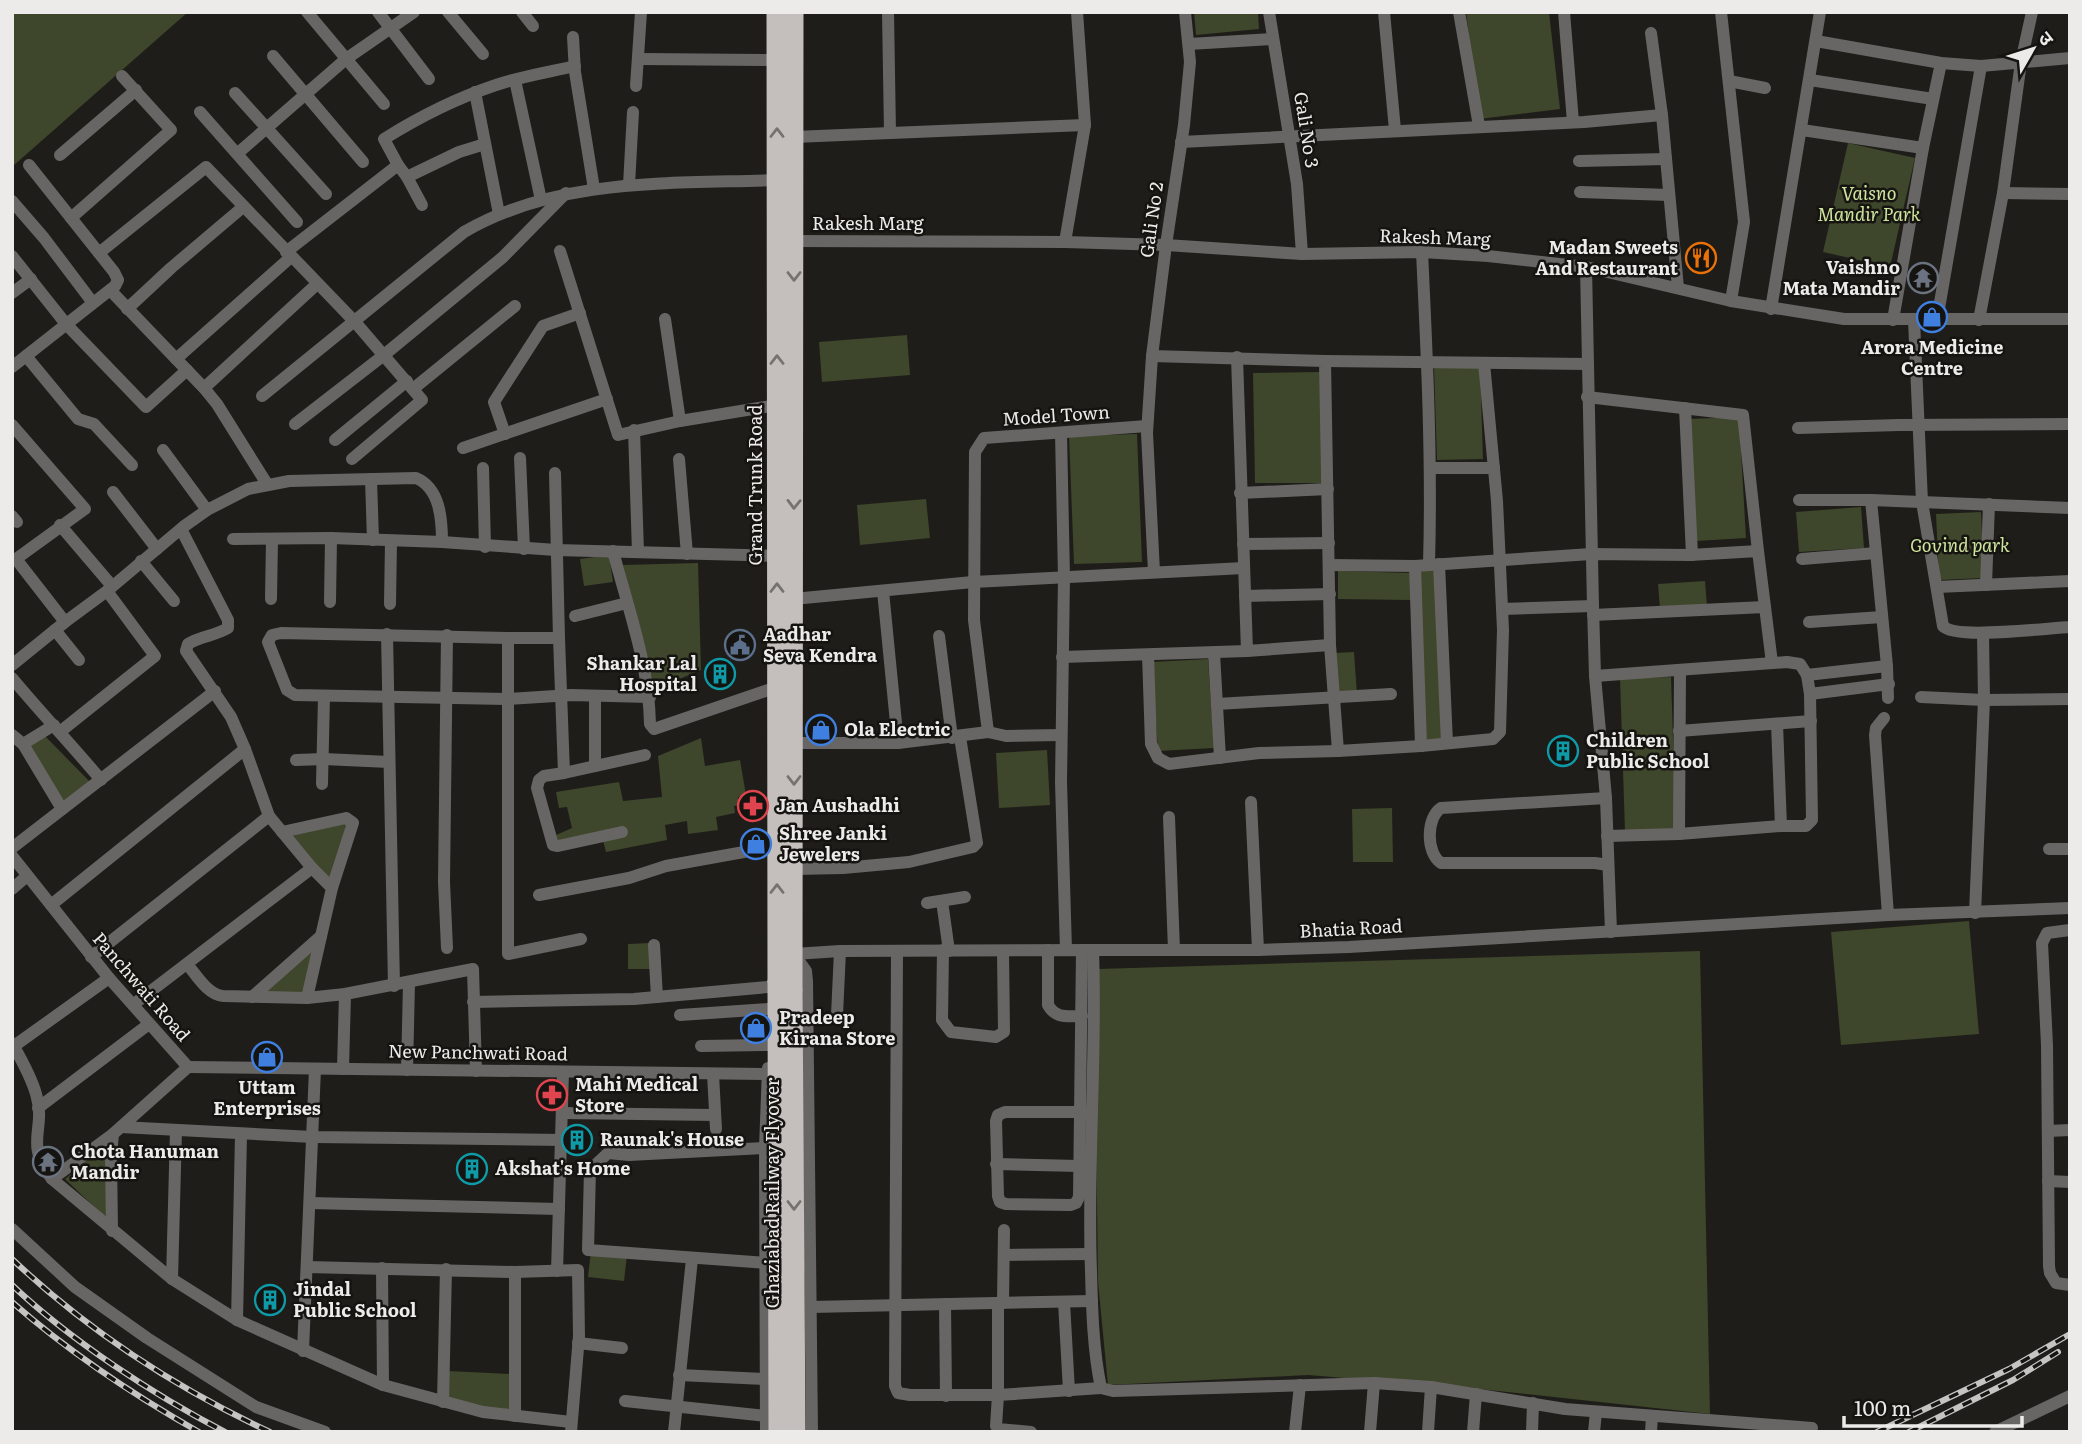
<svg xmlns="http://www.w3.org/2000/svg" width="2082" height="1444" viewBox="0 0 2082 1444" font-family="Literata,'Noto Sans Devanagari',serif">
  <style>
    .green { fill: #3e462b }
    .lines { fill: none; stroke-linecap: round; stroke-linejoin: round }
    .minor { stroke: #686665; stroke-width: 12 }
    .trunk { stroke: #c4bfbc; stroke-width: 19 }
    .rail-casing { stroke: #c6c4c2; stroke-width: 6 }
    .rail { stroke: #151410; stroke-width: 3.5; stroke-dasharray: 10; stroke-linecap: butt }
    .trunk-bridge { stroke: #c4bfbc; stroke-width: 19 }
    .oneway { stroke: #75726f }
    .labels { text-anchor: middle; stroke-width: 5; stroke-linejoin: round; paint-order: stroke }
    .street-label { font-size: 18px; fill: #edebe9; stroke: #151410 }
    .park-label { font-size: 18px; font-style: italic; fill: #cfe59e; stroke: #151410 }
    .poi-label { font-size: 18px; font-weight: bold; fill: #edebe9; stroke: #151410; text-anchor: start }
  </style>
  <rect width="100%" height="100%" fill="#1e1d19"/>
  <g class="green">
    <polygon points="12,12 188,12 13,166"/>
    <polygon points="1194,12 1258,12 1259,29 1196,35"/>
    <polygon points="1466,12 1549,12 1560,109 1479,119"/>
    <polygon points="1848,143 1915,158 1890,267 1823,252"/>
    <polygon points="907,335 910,375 822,382 819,342"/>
    <polygon points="1480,366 1483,459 1437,460 1434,367"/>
    <polygon points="1321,372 1323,483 1255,483 1253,373"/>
    <polygon points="1739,417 1746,538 1696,541 1689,419"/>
    <polygon points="1137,434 1142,562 1074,564 1069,436"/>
    <polygon points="926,499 930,538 860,545 857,505"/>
    <polygon points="1861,507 1864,548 1799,552 1796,512"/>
    <polygon points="1981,512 1984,578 1939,580 1936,514"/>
    <polygon points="609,555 613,582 584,586 580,559"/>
    <polygon points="698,563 701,670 653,690 623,565"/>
    <polygon points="1437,569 1445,738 1424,741 1418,570"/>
    <polygon points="1338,571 1412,573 1411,600 1338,599"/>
    <polygon points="1705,581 1707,606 1660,609 1658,584"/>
    <polygon points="1354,652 1357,694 1337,695 1334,653"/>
    <polygon points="1208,659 1214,748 1158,751 1152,662"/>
    <polygon points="1671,677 1676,830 1625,832 1620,678"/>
    <polygon points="44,735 92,784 62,804 27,746"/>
    <polygon points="701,738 705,766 740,760 746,795 738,797 739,805 734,806 735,813 716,817 718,830 688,834 687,821 665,825 667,840 606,852 601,833 559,843 556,835 572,828 567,807 559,808 556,792 619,782 623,801 662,797 658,756"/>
    <polygon points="1047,750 1050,805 999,808 996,753"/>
    <polygon points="1392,808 1393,862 1353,862 1352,809"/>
    <polygon points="347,822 331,881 290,835"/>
    <polygon points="1969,921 1979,1034 1841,1045 1831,932"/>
    <polygon points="321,935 307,997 252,997"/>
    <polygon points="650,943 650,969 628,969 628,944"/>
    <polygon points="1700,951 1710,1414 1479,1389 1308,1375 1108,1385 1098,1282 1096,1114 1098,969"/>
    <polygon points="108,1143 108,1220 65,1179"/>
    <polygon points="591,1251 627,1255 624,1281 588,1277"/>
    <polygon points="448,1371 511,1374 510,1413 447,1398"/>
  </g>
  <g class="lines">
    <g class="minor">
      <polyline points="307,12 384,104"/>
      <polyline points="378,12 429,79"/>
      <polyline points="448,12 483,54"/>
      <polyline points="522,12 533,26"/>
      <polyline points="888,12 890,133"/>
      <polyline points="1269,12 1297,184 1302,254"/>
      <polyline points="1384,12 1395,130"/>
      <polyline points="1459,12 1479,126"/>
      <polyline points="1564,12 1573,122"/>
      <polyline points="1721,12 1744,222 1731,301"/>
      <polyline points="1651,33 1662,115 1678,288"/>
      <polyline points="573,37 575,72 594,189"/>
      <polyline points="1816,41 1941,63 1981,66 2070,58"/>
      <polyline points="1189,44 1273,39"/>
      <polyline points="273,56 363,162"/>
      <polyline points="639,59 776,60"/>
      <polyline points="515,80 541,200"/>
      <polyline points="1810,80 1933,99"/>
      <polyline points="1729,81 1765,88"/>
      <polyline points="636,86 641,12"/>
      <polyline points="475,92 499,214"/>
      <polyline points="235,93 326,194"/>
      <polyline points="200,112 297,222"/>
      <polyline points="1802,130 1923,148"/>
      <polyline points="794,137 1085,125"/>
      <polyline points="1181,142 1584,122 1662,115"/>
      <polyline points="238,153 346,59 414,12"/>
      <polyline points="60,155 136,90"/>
      <polyline points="1579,161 1666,159"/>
      <path d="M398 165 384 139C419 117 457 98 496 85 522 76 549 72 575 66"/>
      <polyline points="407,177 422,205"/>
      <polyline points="629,185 633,112"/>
      <polyline points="1580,192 1669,195"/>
      <polyline points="2003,193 2070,194"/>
      <polyline points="12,201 44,238 93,303"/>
      <polyline points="71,218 171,130 122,76"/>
      <polyline points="789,241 1065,242 1166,245 1302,254 1422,252 1488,256 1586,267 1731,301 1844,319 2070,319"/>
      <polyline points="1065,242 1085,125 1077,12"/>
      <polyline points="560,251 618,435 680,421 777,405"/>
      <polyline points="286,252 398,165 407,177 459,152 485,144"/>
      <path d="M1422 252C1427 356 1432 460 1429 564"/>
      <polyline points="99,253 206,167 355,322 422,400 352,459"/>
      <polyline points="12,256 66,324 146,407 187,370"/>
      <polyline points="1586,267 1593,606 1595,676 1606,798 1611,932"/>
      <polyline points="110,290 204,388 217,404 267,484"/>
      <polyline points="12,293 31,279"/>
      <polyline points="127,309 171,268 243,207"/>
      <polyline points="1771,309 1820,12"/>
      <polyline points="665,319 680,421"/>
      <polyline points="1893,320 1923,148 1941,63"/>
      <path d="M1914 320 1922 502 1943 626C1955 640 2047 628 2070 627"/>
      <polyline points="1937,320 1981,66"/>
      <polyline points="1979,320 2003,193 2021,62 2032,12"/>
      <polyline points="26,356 78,419 94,424 132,465"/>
      <polyline points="1152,356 1325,361 1330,645 1338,751 1421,746 1493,739 1500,732 1503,630 1497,501 1484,363"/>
      <polyline points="1237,357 1247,651 1330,645"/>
      <polyline points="176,359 291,257"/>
      <polyline points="1325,361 1588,364"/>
      <polyline points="12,367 115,286 118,280 114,272 29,165"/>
      <polyline points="204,388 317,284"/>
      <polyline points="413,389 515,306"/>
      <path d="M262 396 464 232C559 177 671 184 777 180"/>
      <polyline points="1587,397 1743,415 1758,551"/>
      <polyline points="1685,408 1692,555"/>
      <polyline points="295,424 384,355 503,257 566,193"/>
      <polyline points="12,425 85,509 16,559 65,622 12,665"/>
      <polyline points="1798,428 1899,425 2070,424"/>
      <polyline points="634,430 638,552"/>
      <polyline points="1061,433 1064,577 1061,782 1066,950"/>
      <polyline points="505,434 494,402 543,326 580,313"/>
      <polyline points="335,440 407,381"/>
      <polyline points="463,448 607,399"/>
      <polyline points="163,450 207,510"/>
      <polyline points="520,458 524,549"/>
      <polyline points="679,459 687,554"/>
      <polyline points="483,468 485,547"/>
      <polyline points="1430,468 1494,468"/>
      <polyline points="555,473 559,638 508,638 508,954 581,939"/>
      <polyline points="371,479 373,540"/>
      <polyline points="113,492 157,549"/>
      <polyline points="1240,493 1328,489"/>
      <polyline points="1799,500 1871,500 2070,508"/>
      <polyline points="1871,500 1887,666 1888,698"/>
      <polyline points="12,516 17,522"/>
      <polyline points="60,525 112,586"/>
      <path d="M181 529 228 620V628C215 636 200 636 188 644L186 651 231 717 245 749 269 816 312 868"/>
      <polyline points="233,539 331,538 442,542"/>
      <polyline points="1243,544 1329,543"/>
      <path d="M613 551C628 608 649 665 650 724L654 729 777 687"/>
      <polyline points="1802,559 1876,553"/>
      <polyline points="141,561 174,601"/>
      <polyline points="1439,564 1447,743"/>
      <polyline points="1329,565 1415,566 1591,554 1690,555 1758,551 1772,663"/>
      <polyline points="1415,566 1421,746"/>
      <polyline points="1154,572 1147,433 1152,356 1166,245 1184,125 1190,62 1185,12"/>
      <polyline points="1986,585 1989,504"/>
      <polyline points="1937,587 2070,581"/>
      <polyline points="883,591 898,743"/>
      <polyline points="1245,596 1330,594"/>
      <polyline points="271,599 272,539"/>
      <polyline points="793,599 973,582 1244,568"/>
      <polyline points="330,602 331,538"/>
      <polyline points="390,604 391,541"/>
      <polyline points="1502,609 1593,606"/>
      <polyline points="1593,615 1765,607"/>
      <polyline points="575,616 627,603"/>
      <path d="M65 622 107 591 183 527 207 510 248 489 289 481 416 478C440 488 442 519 442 542L556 550 783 556"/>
      <polyline points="1809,622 1882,617"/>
      <polyline points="55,630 79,660"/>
      <polyline points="387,634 394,986"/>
      <polyline points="939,636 952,738"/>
      <polyline points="508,638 281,633 272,635 268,642 287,690 295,695 507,699 571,695 650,697"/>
      <polyline points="559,638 564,773 645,755"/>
      <polyline points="1214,653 1220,758"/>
      <polyline points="1148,655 1151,744 1158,758 1169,764 1259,753 1338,751"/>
      <polyline points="1062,657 1247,651"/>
      <polyline points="1807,675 1887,666"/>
      <polyline points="1595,676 1787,662 1800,664 1807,675 1810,694 1812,820 1806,826 1781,826 1777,724"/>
      <path d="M12 678C41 713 72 745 101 780"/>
      <polyline points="1810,694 1889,684"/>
      <polyline points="1921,697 1984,700 2070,699"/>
      <polyline points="1217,704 1391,694"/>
      <polyline points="1884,718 1876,728 1875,735 1888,915"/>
      <polyline points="61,731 155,656 107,591"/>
      <polyline points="1679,731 1811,721"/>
      <polyline points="988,732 974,620 975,452 984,438 1147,426"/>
      <polyline points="12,735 23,744 62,809"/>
      <polyline points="786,743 898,743 988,732 1006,736 1061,735"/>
      <polyline points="23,744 54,725"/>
      <polyline points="296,760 324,759 389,762"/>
      <polyline points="595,766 595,698"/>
      <polyline points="564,773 544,776 539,780 537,788 553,845 558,846 622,832"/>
      <polyline points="322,784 324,696"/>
      <path d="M1606 798 1441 808C1426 818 1426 853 1441 863H1595L1608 865"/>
      <polyline points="1251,802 1258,950"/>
      <polyline points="1169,817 1174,950"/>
      <polyline points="282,832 346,818 353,823 332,888"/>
      <polyline points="1679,834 1781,826"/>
      <polyline points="1607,836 1679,834 1680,671"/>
      <polyline points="12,848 215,691"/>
      <polyline points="2049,849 2070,849"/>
      <polyline points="12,856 109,978 188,1067 113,1134 52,1179"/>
      <polyline points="794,869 843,868 909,862 973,847 977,843 960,737"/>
      <polyline points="12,889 27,876"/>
      <polyline points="539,895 629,878 666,866 777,846"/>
      <polyline points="942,901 949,951"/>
      <polyline points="927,903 965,897"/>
      <polyline points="51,905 245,749"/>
      <polyline points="1975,913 1984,700 1983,633"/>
      <polyline points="2070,930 2047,933 2042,943 2047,1045 2049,1266 2050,1273 2056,1283 2070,1285"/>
      <polyline points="654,945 657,997"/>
      <polyline points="447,948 444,882 447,635"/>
      <polyline points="943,950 942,1020 951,1032 996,1037 1004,1032 1003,951"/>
      <path d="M1048 950V1005C1056 1019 1067 1016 1082 1016"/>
      <polyline points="1093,950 1258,950 1349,947 1888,915 2070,908"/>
      <polyline points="897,951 895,1386 898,1393 910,1395 998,1395 996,1426 998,1429 1031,1432"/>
      <path d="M794 954 840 951 1093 950C1097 1057 1087 1164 1091 1271 1092 1309 1093 1350 1101 1388L1113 1391 1374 1383 1431 1387 1565 1409 1812 1428"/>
      <polyline points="794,954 806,971 807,981 812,1432"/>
      <polyline points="91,957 269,816"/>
      <path d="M187 964C197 976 208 995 223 996L307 998 345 994 473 969 476 1071"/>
      <polyline points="252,997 321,936"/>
      <polyline points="473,1002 634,999 768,987"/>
      <polyline points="134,1004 312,868 332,888 307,998"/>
      <polyline points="680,1015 768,1009"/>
      <polyline points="837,1015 840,951"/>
      <path d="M12 1043C21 1059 31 1076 36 1094 47 1130 23 1142 52 1179L172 1279 237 1320 383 1385 483 1412 571 1422"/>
      <polyline points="14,1046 109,978"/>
      <polyline points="701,1046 768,1045"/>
      <polyline points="188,1067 767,1074"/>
      <polyline points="343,1069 345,994"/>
      <polyline points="407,1070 409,983"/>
      <polyline points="713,1074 716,1129"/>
      <polyline points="38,1108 149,1024"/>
      <polyline points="1079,1112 1005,1112 998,1115 996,1121 998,1196 1000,1202 1006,1204 1071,1205 1076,1203 1079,1197 1082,950"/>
      <polyline points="562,1113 715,1115"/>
      <polyline points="121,1127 313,1137 563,1140"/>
      <polyline points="2048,1131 2070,1130"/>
      <polyline points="765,1148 629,1155 608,1153 590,1170 588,1250 810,1266"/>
      <polyline points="996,1164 1079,1166"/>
      <polyline points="2048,1181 2070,1182"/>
      <polyline points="310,1203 559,1209"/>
      <polyline points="12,1229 75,1287 147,1338 256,1407 325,1432"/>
      <polyline points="112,1231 111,1156 113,1134"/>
      <polyline points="1004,1255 1090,1254"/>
      <polyline points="307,1267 515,1272 578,1270 579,1336 571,1432"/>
      <polyline points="382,1268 383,1385"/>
      <polyline points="557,1271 563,1072"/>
      <polyline points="172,1279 176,1130"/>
      <polyline points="1064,1302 1069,1391"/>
      <polyline points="998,1303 998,1395 1101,1388"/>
      <polyline points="1003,1303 1004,1230"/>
      <polyline points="945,1304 946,1396"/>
      <polyline points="811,1307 1092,1301"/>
      <polyline points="237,1320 241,1135"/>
      <polyline points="578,1343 622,1348"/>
      <polyline points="303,1351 315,1069"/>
      <polyline points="679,1375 766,1379"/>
      <polyline points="625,1401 766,1416"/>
      <polyline points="443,1402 446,1269"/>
      <polyline points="515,1416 515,1272"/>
      <polyline points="674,1432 692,1259"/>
      <polyline points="766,1432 765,1148 768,1068"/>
      <polyline points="1295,1432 1300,1385"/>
      <polyline points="1370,1432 1374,1383"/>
      <polyline points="1428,1432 1431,1387"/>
      <polyline points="1473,1432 1476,1394"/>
      <polyline points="1532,1432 1533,1403"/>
      <polyline points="1594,1432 1596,1412"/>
      <polyline points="1651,1432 1652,1416"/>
      <polyline points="1995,1432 2070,1396"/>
    </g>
    <g class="trunk">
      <polyline points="776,12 777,981"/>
      <polyline points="793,990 794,12"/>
    </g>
    <g class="rail-casing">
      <g id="rail">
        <path d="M12 1259C87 1330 176 1388 270 1432"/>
        <path d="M12 1285C70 1340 154 1395 225 1432"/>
        <path d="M12 1302C70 1353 132 1394 199 1432"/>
        <polyline points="1877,1432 2009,1369 2070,1334"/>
        <polyline points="1909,1432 2013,1380 2058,1352"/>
      </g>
    </g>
    <use href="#rail" class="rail"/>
    <g class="trunk-bridge">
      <polyline points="777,981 778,1432"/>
      <polyline points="793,990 796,1432"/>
    </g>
  </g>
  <defs><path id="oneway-chevron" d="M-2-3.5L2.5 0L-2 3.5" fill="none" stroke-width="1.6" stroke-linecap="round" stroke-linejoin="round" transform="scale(1.75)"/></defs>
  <g class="oneway">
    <use href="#oneway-chevron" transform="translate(777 133) rotate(-90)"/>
    <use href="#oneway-chevron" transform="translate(794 276) rotate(90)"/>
    <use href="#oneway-chevron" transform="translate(777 360) rotate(-90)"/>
    <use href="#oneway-chevron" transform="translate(794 504) rotate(91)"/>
    <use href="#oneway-chevron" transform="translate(777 588) rotate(-90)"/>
    <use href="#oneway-chevron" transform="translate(794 780) rotate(90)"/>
    <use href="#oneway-chevron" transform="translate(777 889) rotate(-90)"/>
    <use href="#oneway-chevron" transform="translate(794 1205) rotate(90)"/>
  </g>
  <defs>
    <g id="restaurant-ring" transform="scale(1.575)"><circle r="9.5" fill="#151410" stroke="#e8710a" stroke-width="1.5"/><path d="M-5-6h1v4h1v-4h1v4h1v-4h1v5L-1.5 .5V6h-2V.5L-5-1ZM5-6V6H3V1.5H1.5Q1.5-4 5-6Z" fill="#e8710a"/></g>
    <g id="temple-ring" transform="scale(1.575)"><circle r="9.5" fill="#151410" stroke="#6b7280" stroke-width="1.5"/><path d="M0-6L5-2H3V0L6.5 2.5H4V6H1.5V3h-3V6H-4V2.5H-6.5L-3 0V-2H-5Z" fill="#6b7280"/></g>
    <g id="shop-ring" transform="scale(1.575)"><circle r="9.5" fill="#151410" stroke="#3f7fe0" stroke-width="1.5"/><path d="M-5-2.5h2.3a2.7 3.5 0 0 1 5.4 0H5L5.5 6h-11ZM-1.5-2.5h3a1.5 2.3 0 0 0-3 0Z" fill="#3f7fe0"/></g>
    <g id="civic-ring" transform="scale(1.575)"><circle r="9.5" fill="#151410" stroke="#5c6f8a" stroke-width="1.5"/><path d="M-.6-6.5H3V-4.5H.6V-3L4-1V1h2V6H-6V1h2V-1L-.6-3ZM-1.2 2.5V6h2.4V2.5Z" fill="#5c6f8a"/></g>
    <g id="building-ring" transform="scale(1.575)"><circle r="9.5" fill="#151410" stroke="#0f9aa8" stroke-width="1.5"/><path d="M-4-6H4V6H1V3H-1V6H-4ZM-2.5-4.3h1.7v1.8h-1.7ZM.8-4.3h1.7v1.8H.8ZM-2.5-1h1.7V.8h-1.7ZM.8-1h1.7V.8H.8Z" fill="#0f9aa8"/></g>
    <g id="pharmacy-ring" transform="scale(1.575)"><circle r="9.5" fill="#151410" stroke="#e0444e" stroke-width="1.5"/><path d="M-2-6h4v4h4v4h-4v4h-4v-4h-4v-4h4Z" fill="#e0444e"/></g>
  </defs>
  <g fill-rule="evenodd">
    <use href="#restaurant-ring" x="1701" y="258"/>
    <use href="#temple-ring" x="1923" y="278"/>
    <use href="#shop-ring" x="1932" y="317"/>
    <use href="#civic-ring" x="740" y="645"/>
    <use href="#building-ring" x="720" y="674"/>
    <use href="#shop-ring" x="821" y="730"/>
    <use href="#building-ring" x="1563" y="751"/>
    <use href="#pharmacy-ring" x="753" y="806"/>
    <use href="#shop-ring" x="756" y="844"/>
    <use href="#shop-ring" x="756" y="1028"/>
    <use href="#shop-ring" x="267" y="1057"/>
    <use href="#pharmacy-ring" x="552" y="1095"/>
    <use href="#building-ring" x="577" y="1140"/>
    <use href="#temple-ring" x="48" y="1162"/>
    <use href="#building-ring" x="472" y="1169"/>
    <use href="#building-ring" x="270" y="1300"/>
  </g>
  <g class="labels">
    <g class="street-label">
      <text transform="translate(1306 130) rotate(81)" y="6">Gali No 3</text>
      <text transform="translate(1152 220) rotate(-82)" y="6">Gali No 2</text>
      <text x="868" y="230">Rakesh Marg</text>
      <text transform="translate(1435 238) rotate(2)" y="6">Rakesh Marg</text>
      <text transform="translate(1056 416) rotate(-4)" y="6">Model Town</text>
      <text transform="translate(756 485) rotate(-90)" y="6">Grand Trunk Road</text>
      <text transform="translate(1351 929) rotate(-3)" y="6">Bhatia Road</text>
      <text transform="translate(141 987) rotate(49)" y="6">Panchwati Road</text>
      <text transform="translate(478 1053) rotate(1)" y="6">New Panchwati Road</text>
      <text transform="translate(773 1193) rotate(-90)" y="6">Ghaziabad Railway Flyover</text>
    </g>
    <g class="park-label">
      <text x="1869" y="200">Vaisno<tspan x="1869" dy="21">Mandir Park</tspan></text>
      <text x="1960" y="552">Govind park</text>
    </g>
    <g class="poi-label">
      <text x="1678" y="254" text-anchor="end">Madan Sweets<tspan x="1678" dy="21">And Restaurant</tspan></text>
      <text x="1900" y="274" text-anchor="end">Vaishno<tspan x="1900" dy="21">Mata Mandir</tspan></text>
      <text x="1932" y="354" text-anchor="middle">Arora Medicine<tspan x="1932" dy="21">Centre</tspan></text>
      <text x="763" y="641">Aadhar<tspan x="763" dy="21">Seva Kendra</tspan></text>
      <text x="697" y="670" text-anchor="end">Shankar Lal<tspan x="697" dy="21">Hospital</tspan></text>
      <text x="844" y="736">Ola Electric</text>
      <text x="1586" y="747">Children<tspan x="1586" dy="21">Public School</tspan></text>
      <text x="776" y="812">Jan Aushadhi</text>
      <text x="779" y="840">Shree Janki<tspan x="779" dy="21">Jewelers</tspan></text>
      <text x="779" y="1024">Pradeep<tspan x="779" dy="21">Kirana Store</tspan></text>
      <text x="575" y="1091">Mahi Medical<tspan x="575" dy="21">Store</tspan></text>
      <text x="267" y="1094" text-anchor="middle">Uttam<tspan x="267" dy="21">Enterprises</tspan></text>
      <text x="600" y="1146">Raunak's House</text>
      <text x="71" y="1158">Chota Hanuman<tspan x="71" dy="21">Mandir</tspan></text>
      <text x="495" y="1175">Akshat's Home</text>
      <text x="293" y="1296">Jindal<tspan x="293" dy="21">Public School</tspan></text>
    </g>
  </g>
  <rect width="2082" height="1444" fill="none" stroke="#edebe9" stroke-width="28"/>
  <g transform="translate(2033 49) rotate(51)" stroke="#151410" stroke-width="5" paint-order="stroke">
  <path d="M0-5L12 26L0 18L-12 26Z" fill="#edebe9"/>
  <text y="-10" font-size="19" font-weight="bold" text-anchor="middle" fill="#edebe9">उ</text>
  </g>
  <path d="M1844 1416v10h178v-10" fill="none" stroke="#edebe9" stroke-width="3.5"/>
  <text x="1854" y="1416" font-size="21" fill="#edebe9" stroke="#151410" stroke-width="5" paint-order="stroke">100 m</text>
</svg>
